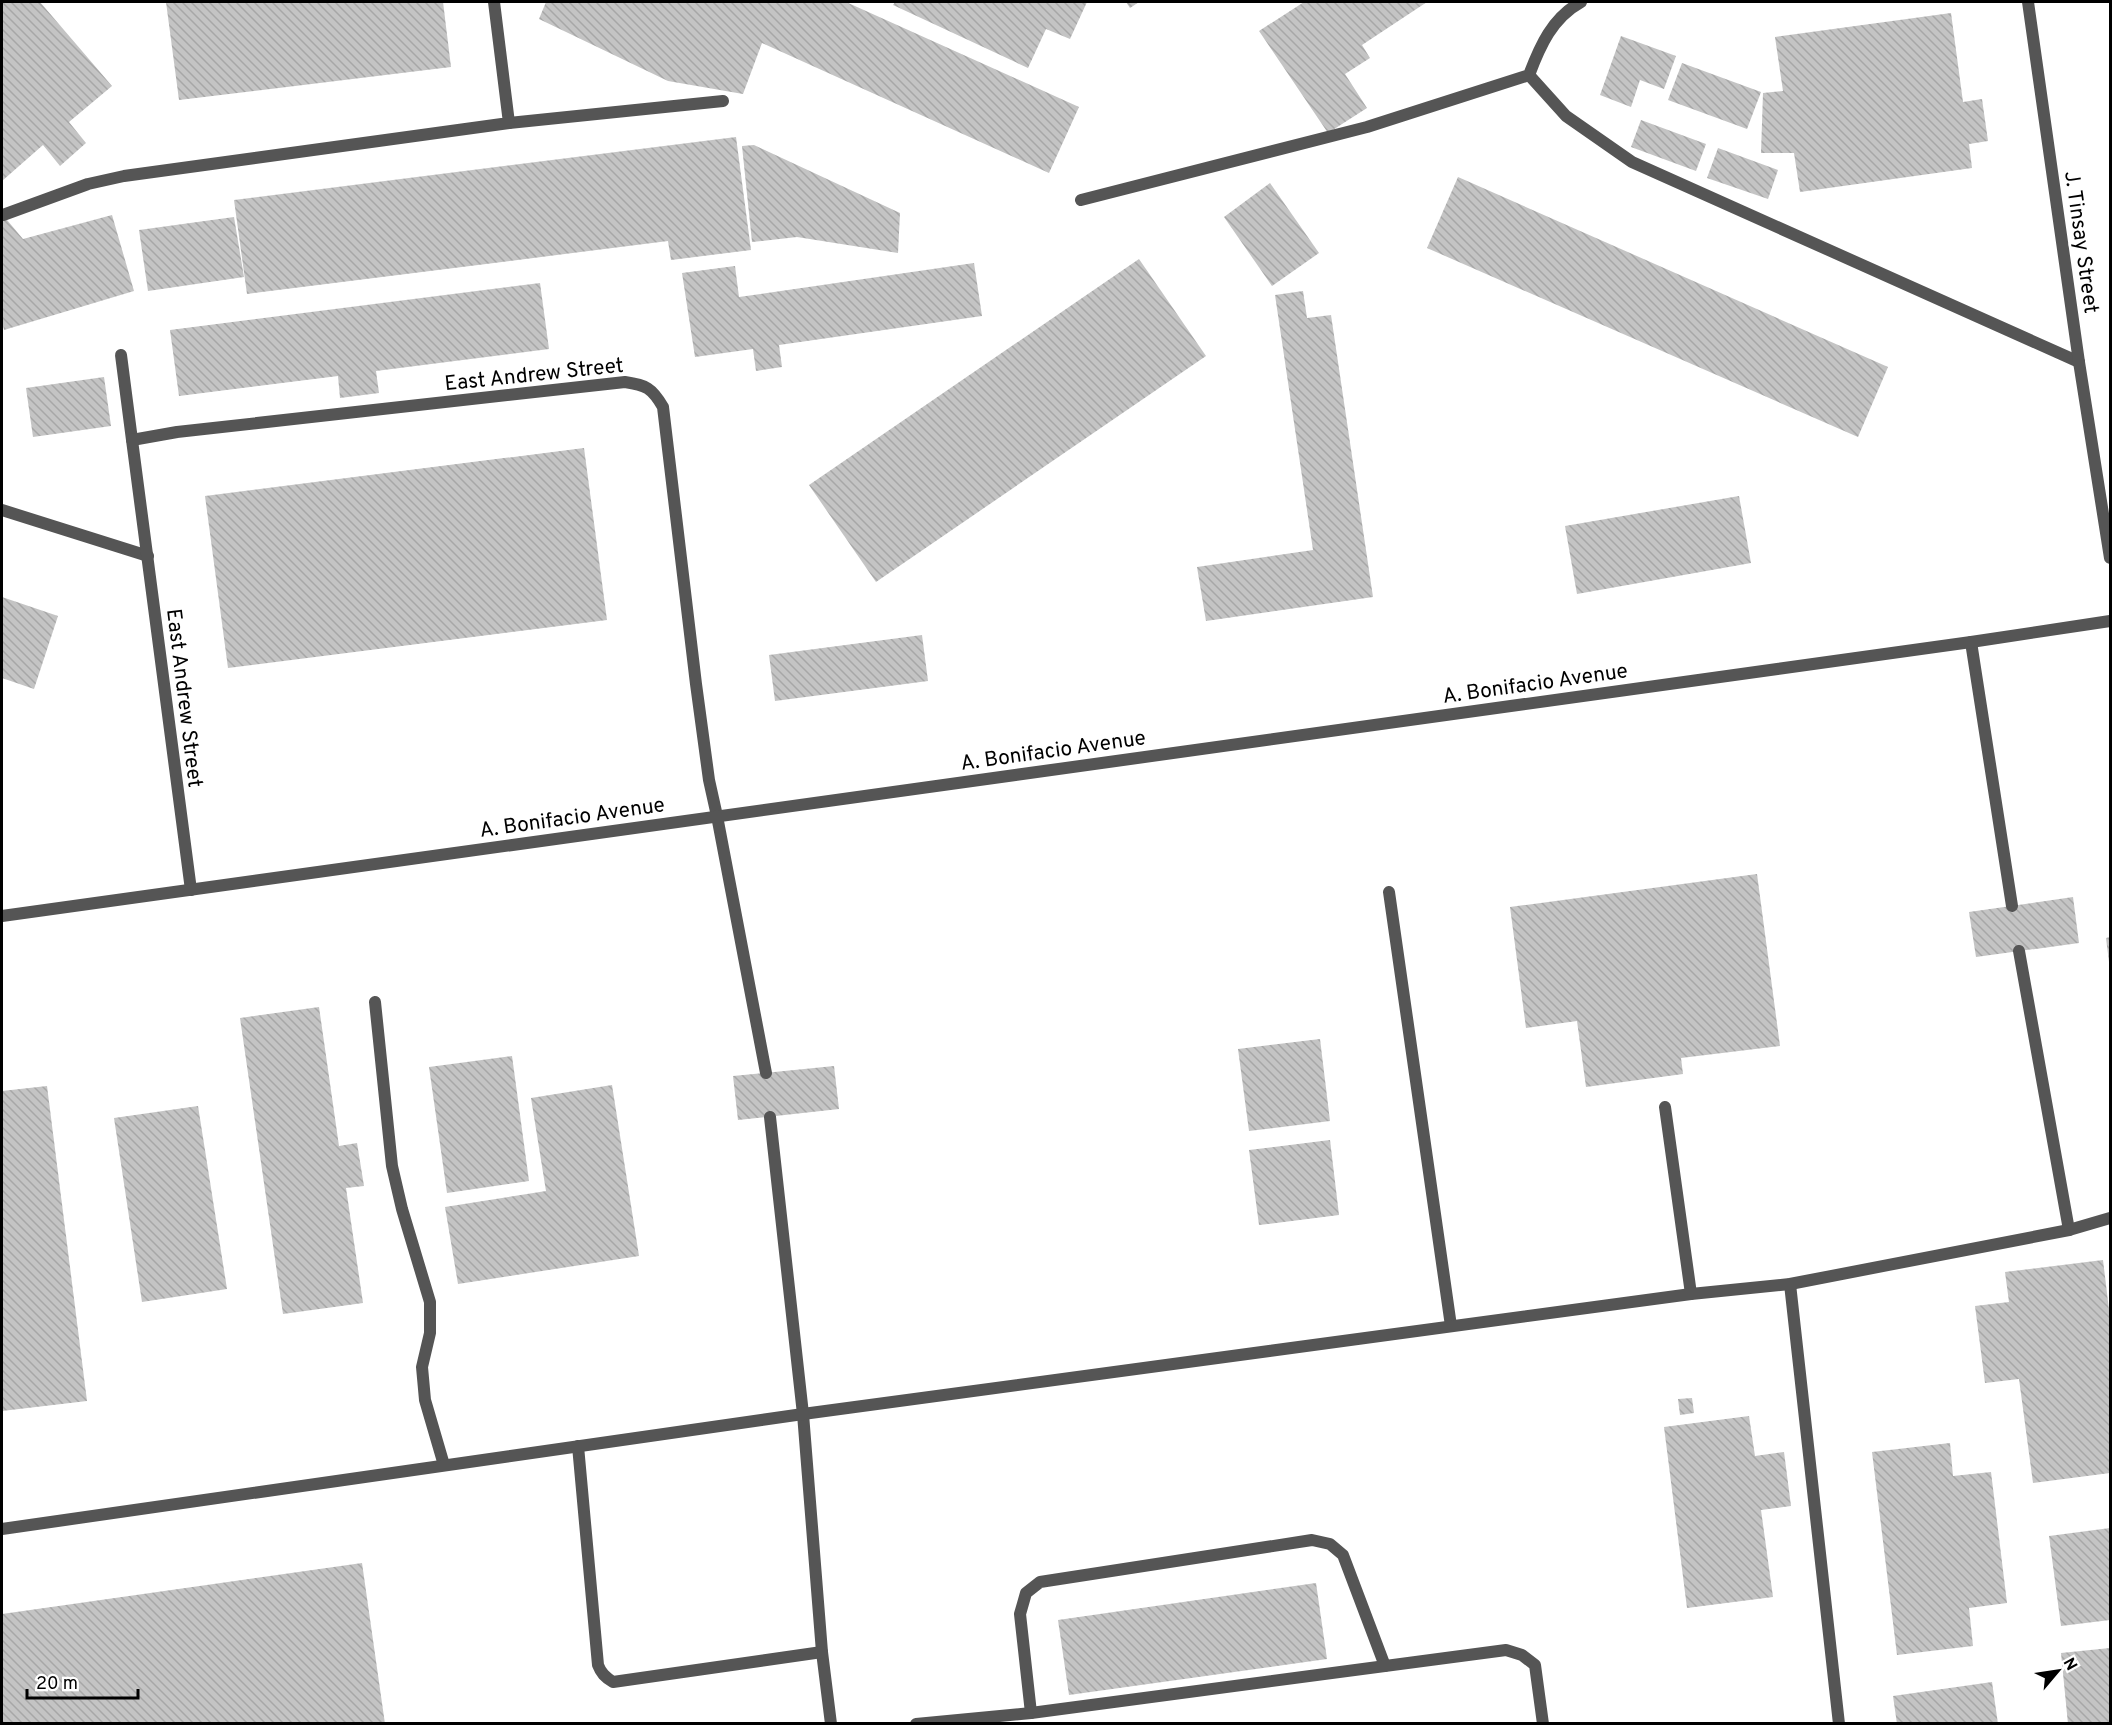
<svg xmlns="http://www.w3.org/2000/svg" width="2112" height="1725" viewBox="0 0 2112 1725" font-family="Overpass,sans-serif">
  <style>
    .building { fill: url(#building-back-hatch) }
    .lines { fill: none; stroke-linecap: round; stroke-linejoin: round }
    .service { stroke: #555; stroke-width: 12 }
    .minor { stroke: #555; stroke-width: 12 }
    .labels { text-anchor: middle; stroke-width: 5; stroke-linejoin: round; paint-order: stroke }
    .street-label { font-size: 21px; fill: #000; stroke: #fff }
  </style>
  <defs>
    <pattern id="building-back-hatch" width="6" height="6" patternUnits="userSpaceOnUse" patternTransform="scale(1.5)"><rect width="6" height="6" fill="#c4c4c4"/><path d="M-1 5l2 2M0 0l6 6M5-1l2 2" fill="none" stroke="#a7a7a7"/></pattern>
  </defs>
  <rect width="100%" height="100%" fill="#fff"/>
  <g class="building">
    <polygon points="2,2 40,2 112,86 69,122 86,143 60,166 43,145 2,181"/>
    <polygon points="166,2 443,2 451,67 179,100"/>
    <polygon points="546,2 846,2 1079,107 1049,173 762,43 743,94 668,81 539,19"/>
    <polygon points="895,2 1087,2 1070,39 1046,29 1028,68 893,5"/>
    <polygon points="1126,2 1139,2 1130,8"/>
    <polygon points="1304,2 1427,2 1362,45 1370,58 1345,74 1367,108 1328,133 1259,31"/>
    <polygon points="1951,13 1963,102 1982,99 1988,141 1969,144 1972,168 1800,192 1794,153 1761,153 1763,93 1783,91 1775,37"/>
    <polygon points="1621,36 1676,56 1664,89 1640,80 1631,107 1600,95"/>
    <polygon points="1682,63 1761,92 1747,129 1668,100"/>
    <polygon points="1641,120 1706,144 1696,171 1631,147"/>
    <polygon points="736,137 751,250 671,260 668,241 247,294 234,200"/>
    <polygon points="754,145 900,213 898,253 797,237 752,242 742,146"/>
    <polygon points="1718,148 1778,170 1768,199 1707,178"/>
    <polygon points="1458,177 1888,367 1858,437 1427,248"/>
    <polygon points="1270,183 1319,253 1272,286 1224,217"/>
    <polygon points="2,214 23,239 112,215 134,291 4,330 2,321"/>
    <polygon points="234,217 244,277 148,291 139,230"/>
    <polygon points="1139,259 1206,356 876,582 809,485"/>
    <polygon points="974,263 982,316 779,345 782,367 756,371 753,349 695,357 682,273 735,266 739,297"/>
    <polygon points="540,283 549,349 376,371 379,393 340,398 338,376 179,396 170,330"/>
    <polygon points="1303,291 1307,318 1331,315 1373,597 1206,621 1197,567 1313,550 1275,295"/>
    <polygon points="104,377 111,426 33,437 26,388"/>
    <polygon points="584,448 607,620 228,668 205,496"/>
    <polygon points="1739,496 1751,563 1577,594 1565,526"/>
    <polygon points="2,597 58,616 34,689 2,678"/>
    <polygon points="922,635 928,681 775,701 769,655"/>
    <polygon points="1757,874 1780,1046 1681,1058 1683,1074 1586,1087 1577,1021 1526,1028 1510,907"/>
    <polygon points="2073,897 2079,943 1976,957 1969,912"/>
    <polygon points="2110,937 2110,962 2109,962 2106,938"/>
    <polygon points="319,1007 339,1146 357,1143 364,1186 346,1188 363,1303 283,1314 240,1018"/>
    <polygon points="1320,1039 1330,1121 1249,1131 1238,1049"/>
    <polygon points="512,1056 529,1181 447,1193 429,1067"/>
    <polygon points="834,1066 839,1109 738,1120 733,1076"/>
    <polygon points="612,1085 639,1256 458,1284 445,1207 546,1191 531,1098"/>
    <polygon points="47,1086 87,1401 2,1411 2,1091"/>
    <polygon points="198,1106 227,1289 142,1302 114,1118"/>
    <polygon points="1330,1140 1339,1215 1259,1225 1249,1150"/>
    <polygon points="2103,1260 2110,1318 2110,1473 2033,1483 2019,1379 1985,1383 1975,1306 2009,1302 2005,1272"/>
    <polygon points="1692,1398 1694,1413 1680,1415 1678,1399"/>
    <polygon points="1749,1416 1755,1456 1784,1452 1791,1506 1761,1510 1773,1597 1687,1608 1664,1427"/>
    <polygon points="1950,1443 1953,1476 1991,1472 2007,1603 1969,1608 1973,1646 1897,1655 1872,1452"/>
    <polygon points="2110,1528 2110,1620 2061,1626 2049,1536"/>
    <polygon points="362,1563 385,1724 2,1724 2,1614"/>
    <polygon points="1316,1583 1327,1659 1069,1695 1058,1620"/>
    <polygon points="2110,1648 2110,1724 2068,1724 2061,1653"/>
    <polygon points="1992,1682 1998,1724 1897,1724 1893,1696"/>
  </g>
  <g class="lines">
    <g class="service">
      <polyline points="1529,75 1566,116 1632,162 2079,362"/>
      <polyline points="509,123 723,101"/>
      <path d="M1081 200 1367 127 1529 75C1540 46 1552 18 1581 2"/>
      <polyline points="3,215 88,184 124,176 509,123 494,2"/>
      <polyline points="2,510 148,556"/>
      <polyline points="1971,642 2012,906"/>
      <polyline points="717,816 766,1073"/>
      <polyline points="1389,892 1451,1326"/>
      <polyline points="2019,951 2069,1230"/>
      <polyline points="375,1002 392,1166 402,1209 430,1302 430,1333 422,1367 425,1400 444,1465"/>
      <polyline points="1665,1107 1691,1294"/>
      <polyline points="770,1117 803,1414 822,1652 831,1724"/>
      <polyline points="1790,1284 1839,1724"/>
      <path d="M578 1446 598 1665C601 1673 605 1677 613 1682L822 1652"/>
      <polyline points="2,1529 803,1414 1691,1294 1790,1284 2069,1230 2110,1218"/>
      <polyline points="1031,1713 1020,1614 1026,1593 1040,1582 1312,1540 1330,1544 1343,1555 1385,1666"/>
      <polyline points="916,1724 1031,1713 1506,1650 1522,1655 1535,1665 1543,1724"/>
    </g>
    <g class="minor">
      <polyline points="2028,2 2079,362 2110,558"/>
      <polyline points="121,355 132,440"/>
      <path d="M191 890 132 440 177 432 625 382C646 385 652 388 663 407L696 684 709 780 717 816"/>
      <polyline points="2,916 1971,642 2110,621"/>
    </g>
  </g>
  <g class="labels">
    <g class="street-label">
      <text transform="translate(2082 242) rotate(82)" y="7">J. Tinsay Street</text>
      <text transform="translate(534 374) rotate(-6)" y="7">East Andrew Street</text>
      <text transform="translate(1535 683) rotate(-8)" y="7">A. Bonifacio Avenue</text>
      <text transform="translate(185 698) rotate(83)" y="7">East Andrew Street</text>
      <text transform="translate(1053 750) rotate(-8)" y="7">A. Bonifacio Avenue</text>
      <text transform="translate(572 817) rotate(-8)" y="7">A. Bonifacio Avenue</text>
    </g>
  </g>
  <rect width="2112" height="1725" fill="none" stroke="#000000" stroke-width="6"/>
  <g transform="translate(2058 1671) rotate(61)" stroke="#ffffff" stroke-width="4.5" paint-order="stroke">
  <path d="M0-4.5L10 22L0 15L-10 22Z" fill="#000000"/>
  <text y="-9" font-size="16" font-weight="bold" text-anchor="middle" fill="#000000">N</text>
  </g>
  <path d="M27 1689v9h111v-9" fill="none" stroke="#000000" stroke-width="3"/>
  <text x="36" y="1689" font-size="18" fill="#000000" stroke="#ffffff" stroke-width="4.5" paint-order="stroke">20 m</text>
</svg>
